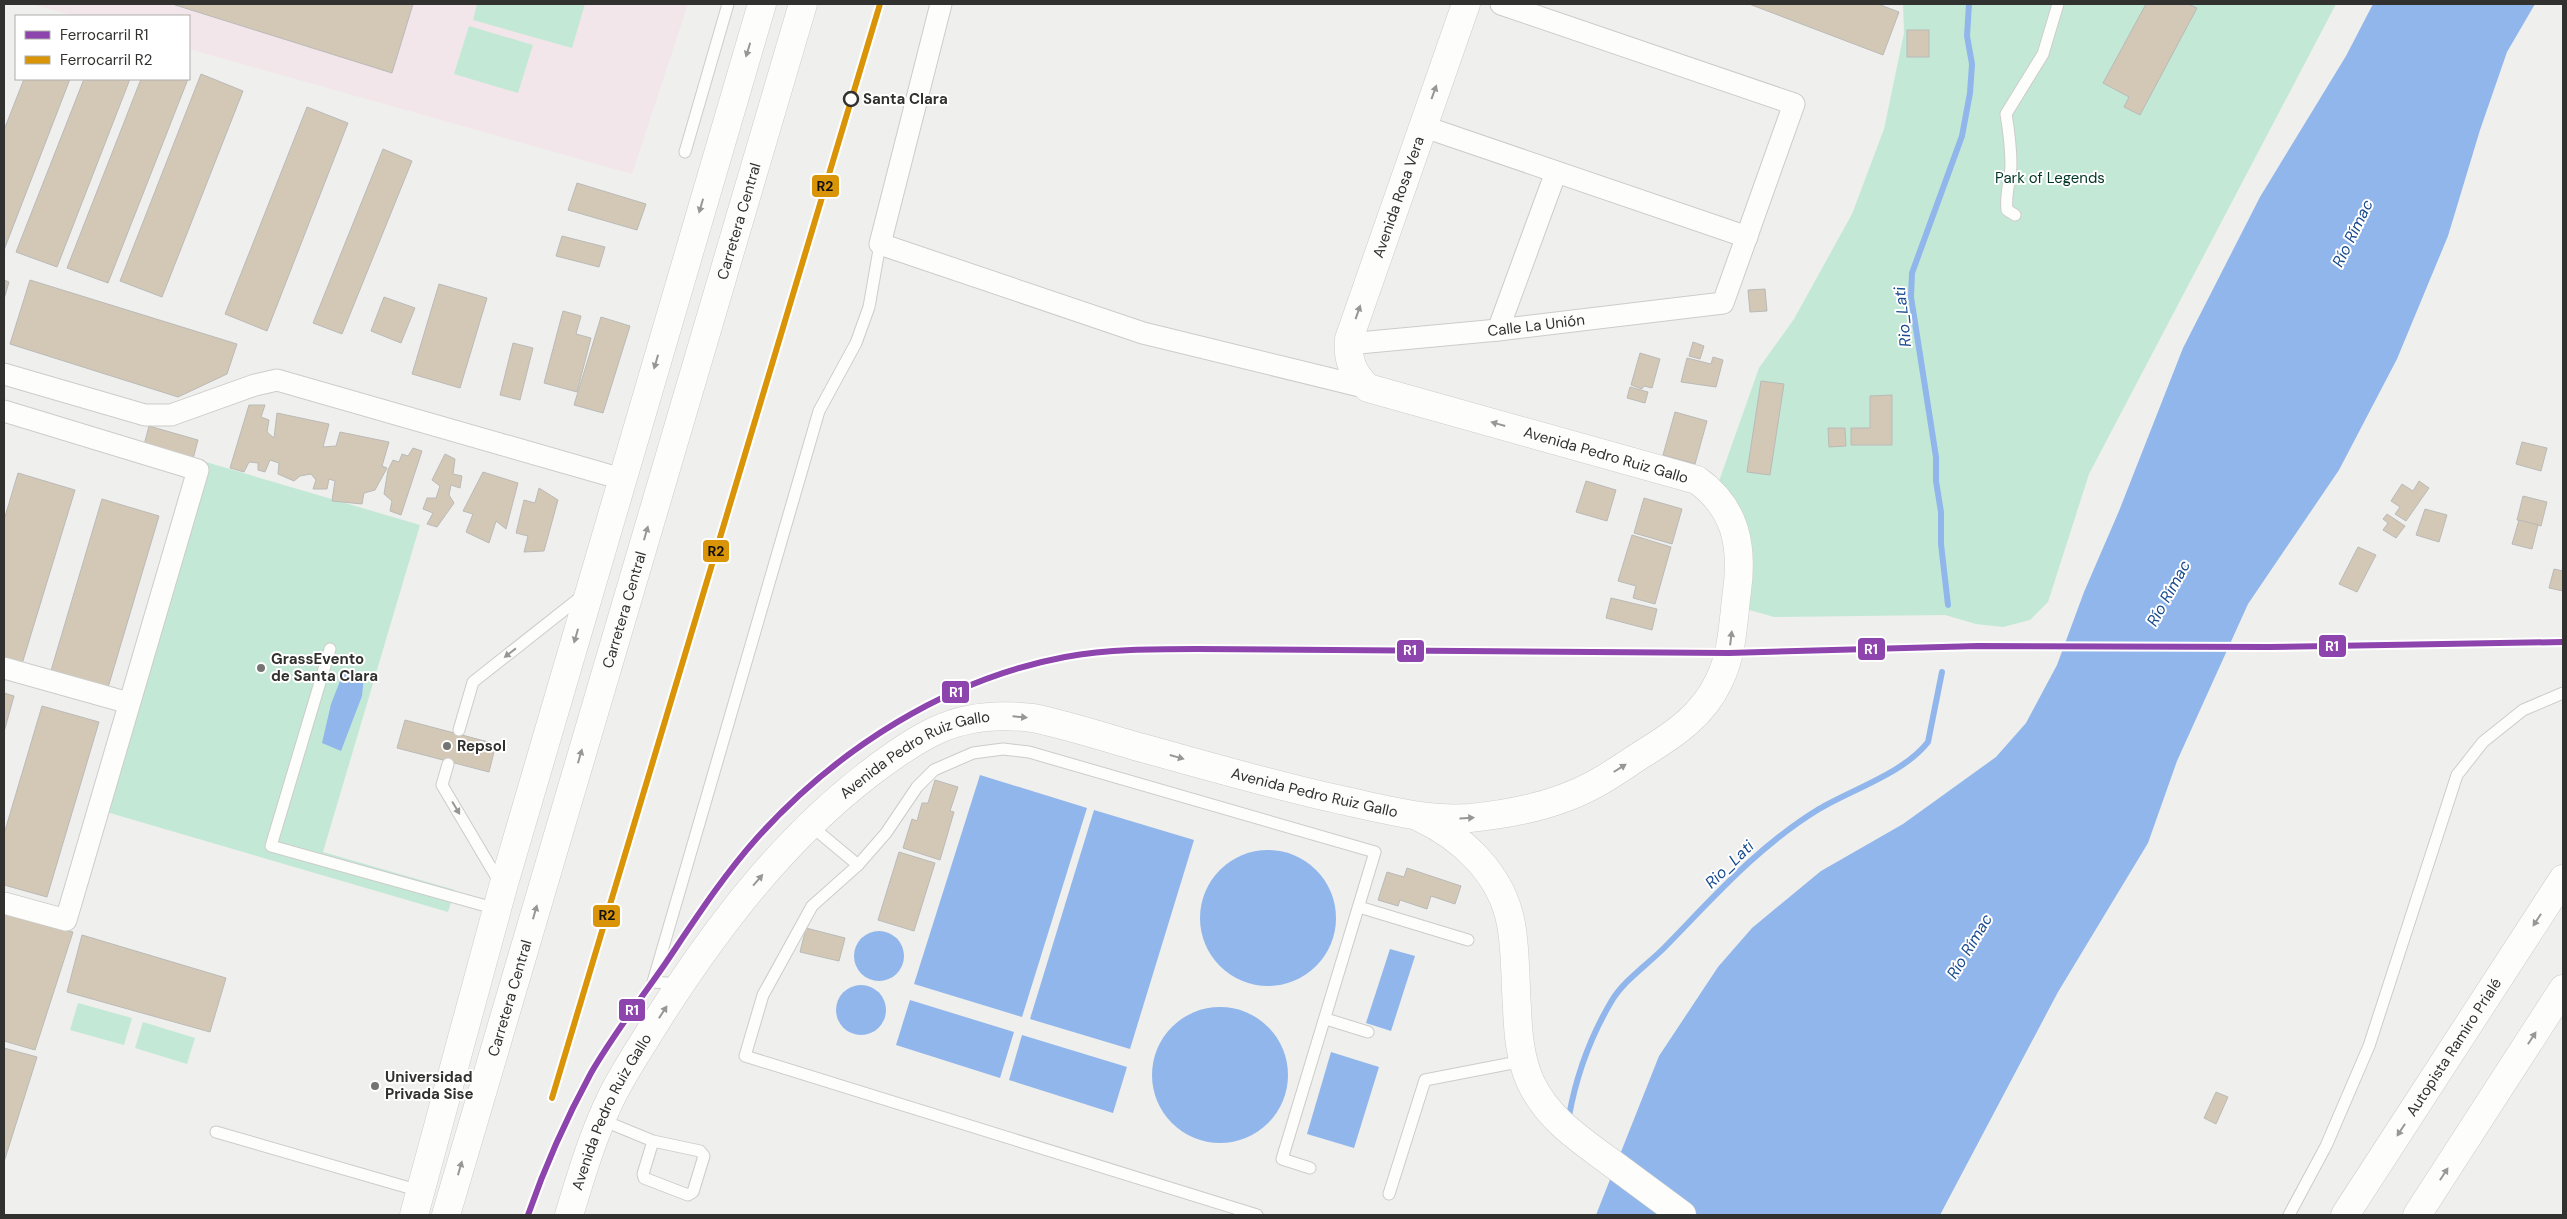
<svg xmlns="http://www.w3.org/2000/svg" width="2567" height="1219" viewBox="0 0 2567 1219" font-family="'DM Sans',sans-serif">
  <style>
    .industrial { fill: #f3e6ea }
    .green { fill: #c3e9d6 }
    .water { fill: #91b6eb }
    .lines { fill: none; stroke-linecap: round; stroke-linejoin: round }
    .stream { stroke: #91b6eb; stroke-width: 6 }
    .building { fill: #d3c7b5; stroke: #babab8 }
    .lane-casing { stroke: #ccccca; stroke-width: 13 }
    .street-casing { stroke: #ccccca; stroke-width: 23 }
    .secondary-casing { stroke: #ccccca; stroke-width: 29 }
    .primary-casing { stroke: #ccccca; stroke-width: 29 }
    .highway-casing { stroke: #ccccca; stroke-width: 29 }
    .lane { stroke: #fdfdfc; stroke-width: 11 }
    .street { stroke: #fdfdfc; stroke-width: 21 }
    .secondary { stroke: #fdfdfc; stroke-width: 28 }
    .primary { stroke: #fdfdfc; stroke-width: 28 }
    .highway { stroke: #fdfdfc; stroke-width: 28 }
    .rail { stroke: #c4c4c2; stroke-width: 4; stroke-dasharray: 6 6; stroke-linecap: butt }
    .rail-1-casing { stroke: #fff; stroke-width: 10 }
    .rail-2-casing { stroke: #fff; stroke-width: 10 }
    .rail-1 { stroke: #8e44ad; stroke-width: 6 }
    .rail-2 { stroke: #d99407; stroke-width: 6 }
    .oneway { fill: #979796 }
    .stop-dot { fill: #fff; stroke: #31312f; stroke-width: 2.5 }
    .poi-dot { fill: #747472; stroke: #fff; stroke-width: 2 }
    .labels { text-anchor: middle; stroke-width: 4; stroke-linejoin: round; paint-order: stroke }
    .stop-label { font-size: 15px; font-weight: bold; fill: #31312f; stroke: #fff; text-anchor: start }
    .park-label { font-size: 15px; fill: #013624; stroke: #fff }
    .street-label { font-size: 15px; fill: #31312f; stroke: #fff }
    .poi-label { font-size: 15px; font-weight: bold; fill: #31312f; stroke: #fff; text-anchor: start }
    .water-label { font-size: 16px; font-style: italic; fill: #194b8f; stroke: #fff }
    .line-badge { stroke: #fff; stroke-width: 2 }
    .badge-label { font-size: 14px; text-anchor: middle; font-weight: bold; fill: #fff }
    .pale-badge-label { font-size: 14px; text-anchor: middle; font-weight: bold; fill: #111 }
  </style>
  <rect width="100%" height="100%" fill="#efefed"/>
  <polygon class="industrial" points="31,4 688,4 632,174 189,49 189,16 75,16"/>
  <g class="green">
    <polygon points="477,4 585,4 572,48 473,20"/>
    <path d="M1903 4H2336L2089 474 2048 602 2030 620 2003 627 1976 624 1945 615 1774 617 1746 609C1753 560 1760 519 1718 484L1759 368 1794 319 1852 214 1884 129 1904 33Z"/>
    <polygon points="469,26 533,45 518,93 454,74"/>
    <polygon points="206,462 420,525 323,852 455,890 448,912 103,811"/>
    <polygon points="78,1003 132,1018 124,1045 70,1030"/>
    <polygon points="143,1022 195,1038 187,1064 135,1048"/>
  </g>
  <g class="water">
    <polygon points="2373,4 2535,4 2507,52 2480,130 2448,236 2397,359 2339,470 2248,604 2177,761 2148,843 2058,992 1940,1215 1596,1215 1659,1056 1718,967 1752,928 1821,871 1903,824 1996,757 2026,723 2057,665 2084,592 2119,511 2183,348 2260,197 2346,56"/>
    <polygon points="344,671 364,676 362,696 341,751 322,743 331,704"/>
    <polygon points="980,775 1087,808 1022,1017 914,984"/>
    <polygon points="1094,810 1194,840 1130,1049 1030,1019"/>
    <circle cx="1268" cy="918" r="68"/>
    <circle cx="879" cy="956" r="25"/>
    <polygon points="1390,949 1415,956 1391,1031 1366,1023"/>
    <circle cx="861" cy="1010" r="25"/>
    <polygon points="910,1000 1014,1032 1000,1078 896,1045"/>
    <circle cx="1220" cy="1075" r="68"/>
    <polygon points="1022,1035 1127,1067 1113,1113 1009,1080"/>
    <polygon points="1331,1052 1379,1067 1354,1148 1307,1134"/>
  </g>
  <g class="lines">
    <g class="stream">
      <polyline points="1948,605 1941,544 1941,512 1936,481 1936,457 1911,297 1912,273 1962,136 1970,93 1972,64 1967,36 1969,4"/>
      <path d="M1569 1116C1576 1077 1591 1036 1611 1002 1623 981 1647 965 1664 948 1713 898 1758 846 1819 809 1853 789 1904 773 1928 742L1942 672"/>
    </g>
  </g>
  <g class="building">
    <polygon points="172,4 413,4 392,73"/>
    <polygon points="1749,4 1878,4 1899,12 1883,55"/>
    <polygon points="2146,4 2188,4 2197,8 2140,115 2124,107 2129,97 2103,83"/>
    <rect x="1907" y="30" width="22" height="27"/>
    <polygon points="201,74 243,91 162,297 120,281"/>
    <polygon points="24,79 70,79 4,250 4,130"/>
    <polygon points="84,79 130,79 57,267 16,252"/>
    <polygon points="141,79 188,79 108,283 67,268"/>
    <polygon points="307,107 348,123 267,331 225,314"/>
    <polygon points="383,149 412,161 342,334 313,323"/>
    <polygon points="577,183 646,204 637,230 568,210"/>
    <polygon points="562,236 605,247 599,267 556,256"/>
    <polygon points="4,280 9,282 4,299"/>
    <polygon points="30,280 237,344 227,374 178,397 10,344"/>
    <polygon points="439,284 487,298 460,388 412,374"/>
    <polygon points="1765,289 1767,311 1750,312 1748,290"/>
    <polygon points="384,297 415,308 401,343 371,331"/>
    <polygon points="563,311 581,316 576,334 591,338 577,392 544,383"/>
    <polygon points="601,317 630,326 603,413 574,405"/>
    <polygon points="1693,342 1704,346 1700,359 1689,356"/>
    <polygon points="513,343 533,348 520,400 500,395"/>
    <polygon points="1640,353 1660,359 1652,388 1644,386 1642,389 1631,385"/>
    <polygon points="1713,357 1723,360 1716,387 1681,382 1687,358 1711,364"/>
    <polygon points="1761,381 1784,384 1770,475 1747,472"/>
    <polygon points="1630,387 1648,392 1645,403 1627,398"/>
    <polygon points="1892,395 1892,445 1851,445 1851,428 1870,428 1870,396"/>
    <polygon points="249,405 265,405 261,417 269,420 267,432 274,438 277,413 329,424 323,447 336,446 340,432 389,442 382,466 387,468 375,490 364,493 362,504 332,501 335,481 329,479 327,489 313,489 316,480 311,474 300,476 294,481 278,474 279,463 270,460 265,472 258,470 258,463 249,462 244,472 230,468"/>
    <polygon points="1675,412 1707,421 1695,464 1663,455"/>
    <polygon points="149,426 198,440 193,459 144,445"/>
    <polygon points="1828,428 1845,428 1846,446 1829,447"/>
    <polygon points="2522,442 2547,448 2541,471 2516,464"/>
    <polygon points="413,448 422,451 401,515 390,511 392,501 384,494 388,470 393,460 399,462 402,454 408,456"/>
    <polygon points="445,454 455,459 453,474 462,476 460,488 451,485 449,495 454,503 437,527 427,524 433,513 423,509 427,498 436,498 440,486 432,480"/>
    <polygon points="483,472 518,483 506,529 496,521 489,543 466,532 473,514 463,511"/>
    <polygon points="18,473 75,490 22,664 4,659 4,520"/>
    <polygon points="1586,481 1616,490 1607,521 1576,512"/>
    <polygon points="2419,481 2429,488 2406,521 2395,514 2400,507 2391,501 2402,484 2413,491"/>
    <polygon points="539,488 558,500 544,551 524,552 528,536 516,533 524,500 535,503"/>
    <polygon points="2523,496 2547,502 2541,526 2517,520"/>
    <polygon points="1644,498 1682,509 1672,544 1634,533"/>
    <polygon points="102,499 159,516 107,691 50,674"/>
    <polygon points="2425,509 2447,515 2439,542 2416,535"/>
    <polygon points="2387,514 2405,526 2396,538 2383,530 2388,523 2383,519"/>
    <polygon points="2519,520 2538,525 2532,549 2512,544"/>
    <polygon points="1632,535 1671,547 1655,604 1633,598 1636,586 1618,581"/>
    <polygon points="2358,547 2376,555 2357,592 2339,584"/>
    <polygon points="2554,569 2563,571 2563,591 2549,588"/>
    <polygon points="1611,598 1657,609 1652,630 1606,618"/>
    <polygon points="4,693 14,696 4,732"/>
    <polygon points="42,706 99,722 47,897 4,885 4,834"/>
    <polygon points="405,720 496,744 489,772 397,748"/>
    <polygon points="935,780 958,787 950,811 954,812 940,860 903,848 912,819 917,821 922,803 928,803"/>
    <polygon points="899,852 935,863 914,931 878,920"/>
    <polygon points="1407,868 1461,886 1455,904 1431,896 1427,909 1400,900 1398,906 1378,900 1387,872 1404,877"/>
    <polygon points="4,913 73,932 35,1050 4,1041"/>
    <polygon points="806,928 845,938 839,961 800,952"/>
    <polygon points="82,935 226,978 210,1032 67,992"/>
    <polygon points="4,1048 37,1057 4,1162"/>
    <polygon points="2216,1092 2228,1097 2216,1124 2204,1118"/>
  </g>
  <g class="lines">
    <g class="lane-casing">
      <g id="lane">
        <polyline points="685,152 728,4"/>
        <path d="M2015 215 2007 210C2005 195 2010 181 2011 166 2011 148 2009 132 2006 114L2043 54 2058 4"/>
        <polyline points="330,649 271,846 497,909"/>
        <polyline points="459,730 473,682 582,596"/>
        <polyline points="448,764 442,785 500,883"/>
        <polyline points="810,825 858,865"/>
        <polyline points="1359,907 1468,940"/>
        <polyline points="679,984 653,982 819,411 856,343 869,307 880,244"/>
        <polyline points="1326,1019 1368,1032"/>
        <polyline points="602,1120 653,1141 700,1151 704,1156 693,1192 688,1195 644,1178 643,1174 653,1141"/>
        <polyline points="216,1132 420,1191"/>
        <polyline points="1389,1194 1425,1080 1523,1061"/>
        <polyline points="1257,1215 745,1056 763,995 812,906 858,865 886,833 917,787 934,770 973,753 1003,749 1029,752 1375,852 1282,1159 1310,1168"/>
        <polyline points="2289,1215 2326,1146 2369,1046 2457,775 2483,742 2523,710 2563,693"/>
      </g>
    </g>
    <g class="street-casing">
      <g id="street">
        <polyline points="941,4 880,244 1143,333 1368,388"/>
        <polyline points="1422,126 1747,237"/>
        <polyline points="1498,330 1556,172"/>
        <path id="s1" d="M1348 344 1498 330 1723 303 1794 104 1501 4"/>
        <polyline points="4,374 145,415 171,415 255,385 277,380 622,479"/>
        <polyline points="4,411 198,470 66,920 4,903"/>
        <polyline points="4,668 129,703"/>
      </g>
    </g>
    <g class="secondary-casing">
      <path id="secondary" d="M1419 817C1462 837 1502 874 1511 924 1516 951 1515 980 1517 1008 1518 1033 1520 1058 1530 1081 1547 1118 1578 1138 1609 1161 1633 1179 1658 1197 1682 1215"/>
    </g>
    <g class="primary-casing">
      <g id="primary">
        <path id="s2" d="M446 1215 803 4"/>
      </g>
    </g>
    <g class="highway-casing">
      <g id="highway">
        <polyline points="414,1215 503,887 762,4"/>
        <path id="s3" d="M569 1215C581 1176 593 1135 611 1098 625 1069 644 1042 661 1014 719 924 784 839 870 773 891 757 913 741 937 730 967 716 1000 714 1033 718 1067 725 1101 736 1135 746 1205 765 1275 786 1346 801 1387 810 1427 821 1470 818 1512 814 1557 805 1595 784 1612 775 1628 763 1644 753 1675 734 1703 715 1719 681 1733 653 1733 621 1737 591 1743 546 1736 508 1697 480L1368 388C1353 374 1347 360 1349 339L1466 4"/>
        <path id="s4" d="M2345 1215 2563 879"/>
        <polyline points="2417,1215 2563,989"/>
      </g>
    </g>
    <use href="#lane" class="lane"/>
    <use href="#street" class="street"/>
    <use href="#secondary" class="secondary"/>
    <use href="#primary" class="primary"/>
    <use href="#highway" class="highway"/>
    <path class="rail" d="M528 1215C545 1166 566 1119 591 1073 613 1035 640 1000 665 964 694 921 723 876 757 838 837 749 947 679 1065 657 1109 649 1153 649 1197 649L1729 653 1978 646 2269 647 2563 642"/>
    <g class="rail-1-casing">
      <path id="rail-1" d="M528 1215C545 1166 566 1119 591 1073 613 1035 640 1000 665 964 694 921 723 876 757 838 837 749 947 679 1065 657 1109 649 1153 649 1197 649L1729 653 1978 646 2269 647 2563 642"/>
    </g>
    <g class="rail-2-casing">
      <polyline id="rail-2" points="552,1098 880,4"/>
    </g>
    <use href="#rail-1" class="rail-1"/>
    <use href="#rail-2" class="rail-2"/>
  </g>
  <defs><path id="oneway-solid" d="M-6-.8H1V-3.2L6.5 0L1 3.2V.8H-6Z" transform="scale(1.25)"/></defs>
  <g class="oneway">
    <use href="#oneway-solid" transform="translate(748 50) rotate(107)"/>
    <use href="#oneway-solid" transform="translate(1434 92) rotate(-70)"/>
    <use href="#oneway-solid" transform="translate(701 206) rotate(106)"/>
    <use href="#oneway-solid" transform="translate(1358 312) rotate(-71)"/>
    <use href="#oneway-solid" transform="translate(656 362) rotate(106)"/>
    <use href="#oneway-solid" transform="translate(1498 424) rotate(-164)"/>
    <use href="#oneway-solid" transform="translate(646 533) rotate(-74)"/>
    <use href="#oneway-solid" transform="translate(576 636) rotate(106)"/>
    <use href="#oneway-solid" transform="translate(1731 638) rotate(-83)"/>
    <use href="#oneway-solid" transform="translate(510 653) rotate(142)"/>
    <use href="#oneway-solid" transform="translate(1020 717) rotate(5)"/>
    <use href="#oneway-solid" transform="translate(580 756) rotate(-74)"/>
    <use href="#oneway-solid" transform="translate(1177 757) rotate(16)"/>
    <use href="#oneway-solid" transform="translate(1620 768) rotate(-32)"/>
    <use href="#oneway-solid" transform="translate(456 808) rotate(59)"/>
    <use href="#oneway-solid" transform="translate(1467 818) rotate(-3)"/>
    <use href="#oneway-solid" transform="translate(758 880) rotate(-49)"/>
    <use href="#oneway-solid" transform="translate(535 912) rotate(-74)"/>
    <use href="#oneway-solid" transform="translate(2537 920) rotate(123)"/>
    <use href="#oneway-solid" transform="translate(663 1012) rotate(-57)"/>
    <use href="#oneway-solid" transform="translate(2532 1038) rotate(-57)"/>
    <use href="#oneway-solid" transform="translate(2401 1130) rotate(123)"/>
    <use href="#oneway-solid" transform="translate(460 1168) rotate(-74)"/>
    <use href="#oneway-solid" transform="translate(2444 1174) rotate(-57)"/>
  </g>
  <circle class="stop-dot" cx="851" cy="99" r="7"/>
  <g class="poi-dot">
    <circle cx="261" cy="668" r="5"/>
    <circle cx="447" cy="746" r="5"/>
    <circle cx="375" cy="1086" r="5"/>
  </g>
  <g class="labels">
    <g class="stop-label">
      <text x="863" y="104">Santa Clara</text>
    </g>
    <g class="park-label">
      <text x="2050" y="183">Park of Legends</text>
    </g>
    <g class="street-label">
      <text dy="5" stroke="none"><textPath href="#s3" startOffset="2228">Avenida Rosa Vera</textPath></text>
      <text dy="5" stroke="none"><textPath href="#s2" startOffset="1036">Carretera Central</textPath></text>
      <text dy="5" stroke="none"><textPath href="#s1" startOffset="189">Calle La Unión</textPath></text>
      <text transform="translate(1606 455) rotate(16)" y="5">Avenida Pedro Ruiz Gallo</text>
      <text dy="5" stroke="none"><textPath href="#s2" startOffset="631">Carretera Central</textPath></text>
      <text dy="5" stroke="none"><textPath href="#s3" startOffset="592">Avenida Pedro Ruiz Gallo</textPath></text>
      <text dy="5" stroke="none"><textPath href="#s3" startOffset="1012">Avenida Pedro Ruiz Gallo</textPath></text>
      <text dy="5" stroke="none"><textPath href="#s2" startOffset="226">Carretera Central</textPath></text>
      <text dy="5" stroke="none"><textPath href="#s4" startOffset="200">Autopista Ramiro Prialé</textPath></text>
      <text dy="5" stroke="none"><textPath href="#s3" startOffset="112">Avenida Pedro Ruiz Gallo</textPath></text>
    </g>
    <g class="poi-label">
      <text x="271" y="664">GrassEvento<tspan x="271" dy="17">de Santa Clara</tspan></text>
      <text x="457" y="751">Repsol</text>
      <text x="385" y="1082">Universidad<tspan x="385" dy="17">Privada Sise</tspan></text>
    </g>
    <g class="water-label">
      <text transform="translate(2352 233) rotate(-64)" y="6">Río Rímac</text>
      <text transform="translate(1902 317) rotate(-96)" y="6">Rio_Lati</text>
      <text transform="translate(2168 593) rotate(-61)" y="6">Río Rímac</text>
      <text transform="translate(1729 864) rotate(-44)" y="6">Rio_Lati</text>
      <text transform="translate(1969 946) rotate(-59)" y="6">Río Rímac</text>
    </g>
  </g>
  <g class="line-badge">
    <rect x="811" y="174" width="29" height="24" rx="5" fill="#d99407"/>
    <rect x="702" y="539" width="28" height="24" rx="5" fill="#d99407"/>
    <rect x="2318" y="634" width="29" height="24" rx="5" fill="#8e44ad"/>
    <rect x="1857" y="637" width="29" height="24" rx="5" fill="#8e44ad"/>
    <rect x="1396" y="639" width="29" height="24" rx="5" fill="#8e44ad"/>
    <rect x="941" y="680" width="29" height="24" rx="5" fill="#8e44ad"/>
    <rect x="592" y="904" width="29" height="24" rx="5" fill="#d99407"/>
    <rect x="618" y="998" width="28" height="24" rx="5" fill="#8e44ad"/>
  </g>
  <g class="badge-label">
    <text x="2332" y="651">R1</text>
    <text x="1871" y="654">R1</text>
    <text x="1410" y="655">R1</text>
    <text x="956" y="697">R1</text>
    <text x="632" y="1015">R1</text>
  </g>
  <g class="pale-badge-label">
    <text x="825" y="191">R2</text>
    <text x="716" y="556">R2</text>
    <text x="607" y="920">R2</text>
  </g>
  <rect width="2567" height="1219" fill="none" stroke="#31312f" stroke-width="10"/>
  <rect x="15" y="15" width="175" height="65" fill="#ffffff" stroke="#adadac"/>
  <rect x="25" y="31" width="25" height="8" fill="#8e44ad" stroke="#adadac"/>
  <text x="60" y="40" font-size="15" fill="#31312f">Ferrocarril R1</text>
  <rect x="25" y="56" width="25" height="8" fill="#d99407" stroke="#adadac"/>
  <text x="60" y="65" font-size="15" fill="#31312f">Ferrocarril R2</text>
</svg>
